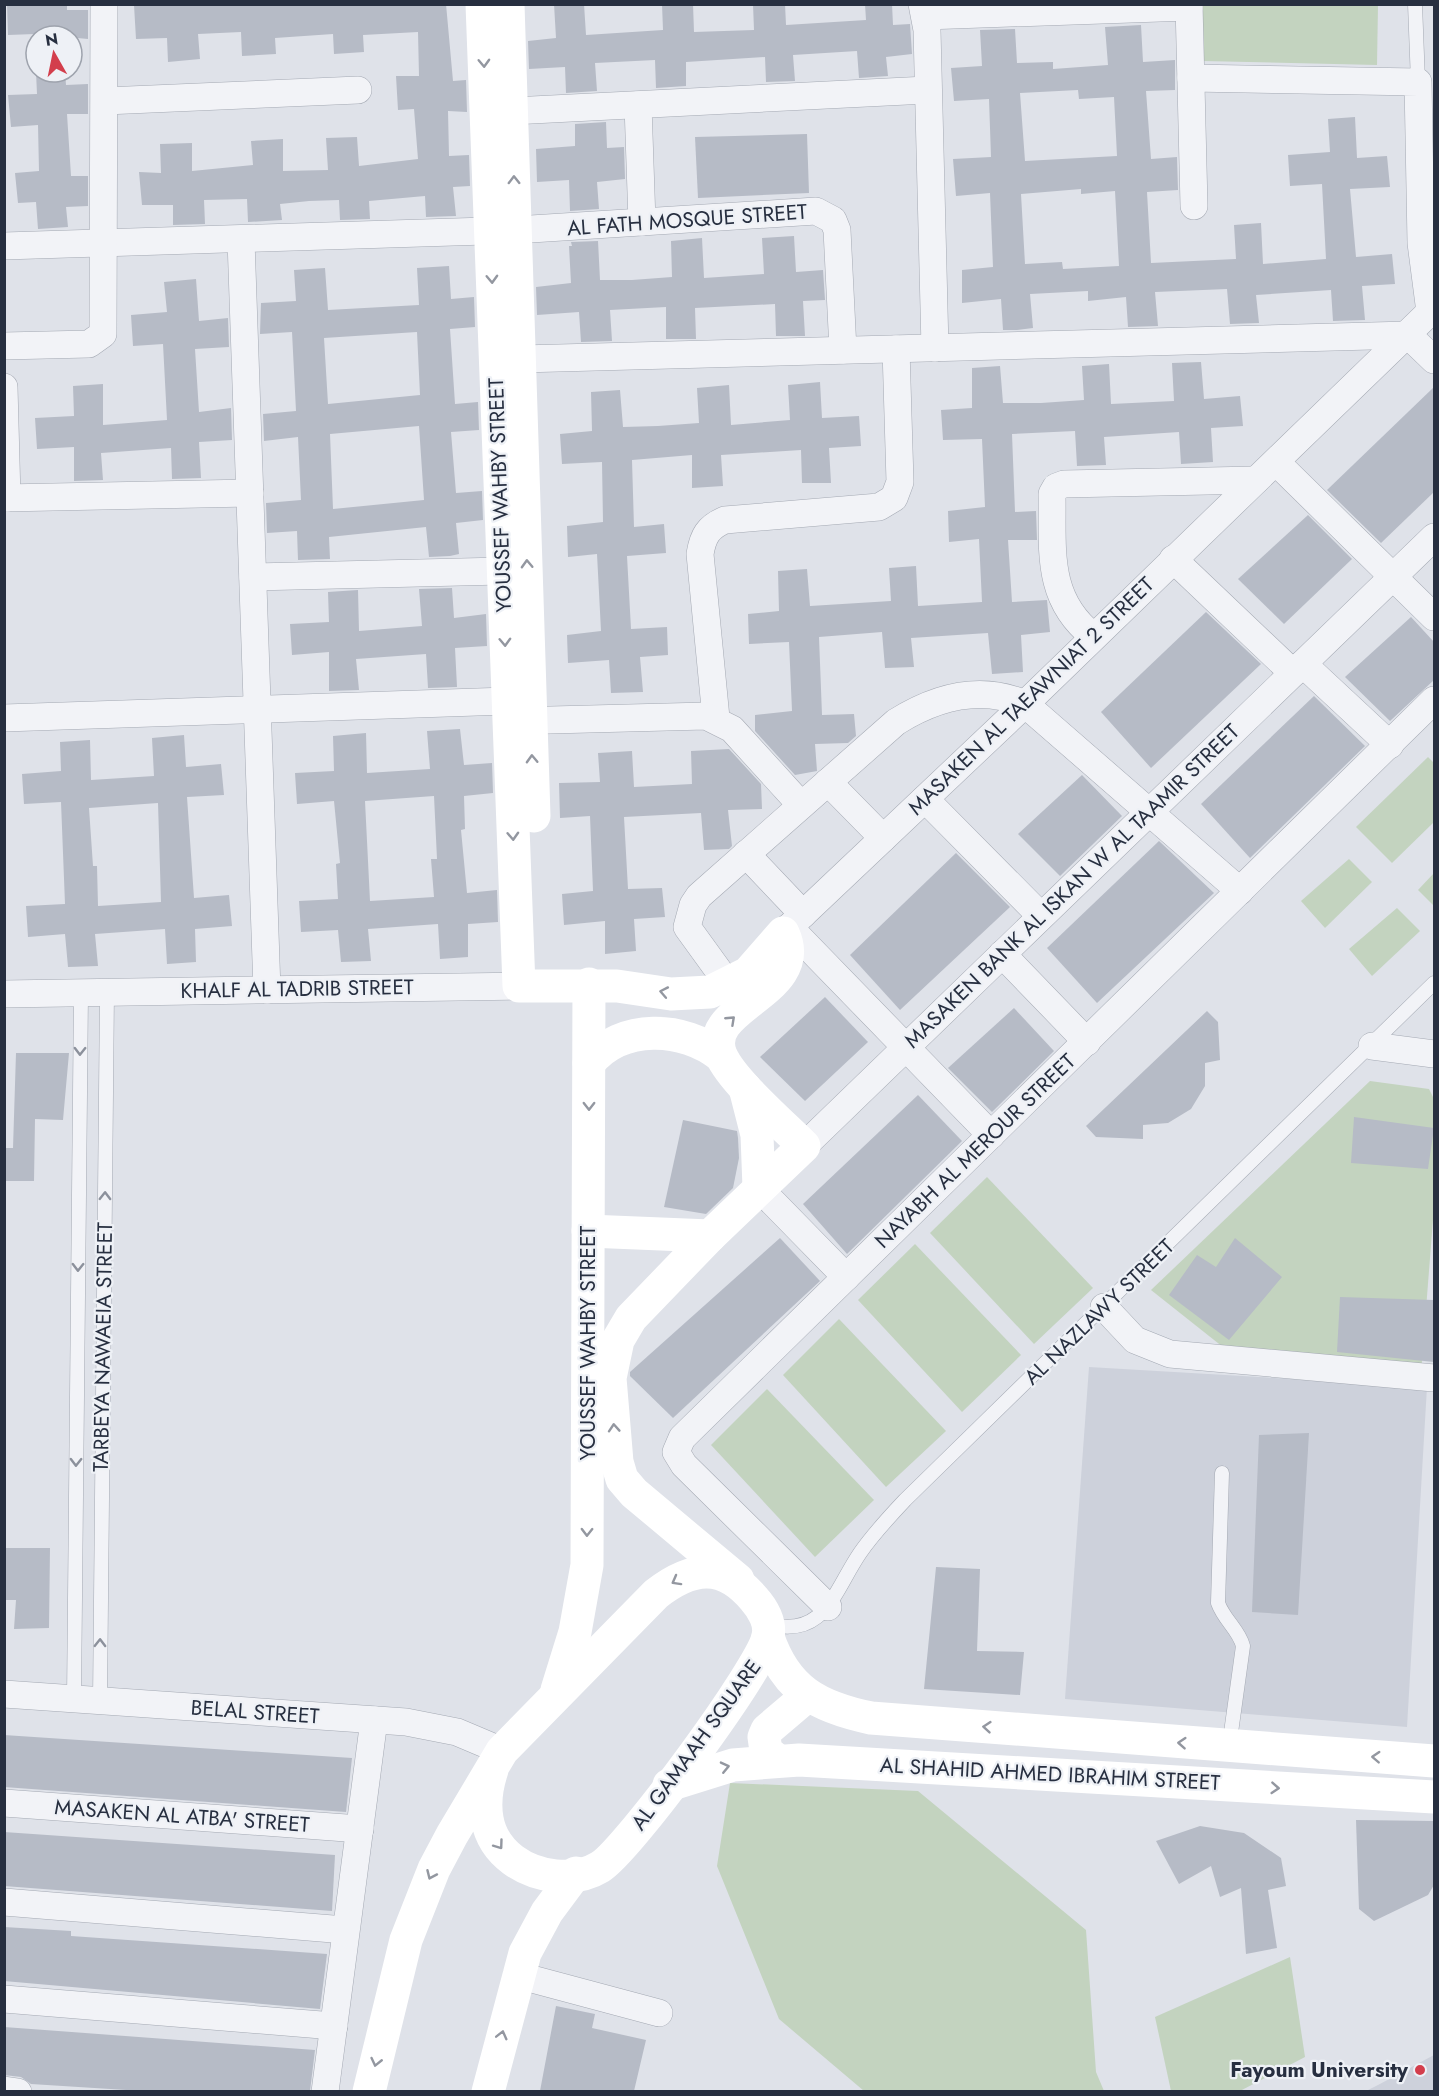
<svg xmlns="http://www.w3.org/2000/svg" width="1439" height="2096" viewBox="0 0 1439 2096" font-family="Jost,sans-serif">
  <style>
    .built { fill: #cdd1db }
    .green { fill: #c3d3bf }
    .building { fill: #b6bbc6; fill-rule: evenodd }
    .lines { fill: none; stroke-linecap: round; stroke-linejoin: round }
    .lane-casing { stroke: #a4a9b3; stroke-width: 15 }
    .street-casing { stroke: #a4a9b3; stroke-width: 28 }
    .lane { stroke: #f2f3f7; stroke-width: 14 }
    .street { stroke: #f2f3f7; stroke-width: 27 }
    .secondary { stroke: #fff; stroke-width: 33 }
    .oneway { stroke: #9397a0 }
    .oneway2 { stroke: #8c919c }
    .poi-dot { fill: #d33e4c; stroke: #eef1f6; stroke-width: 2 }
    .labels { text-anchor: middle; stroke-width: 4.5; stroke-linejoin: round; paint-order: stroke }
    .street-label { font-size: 21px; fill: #272f40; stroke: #eef1f6 }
    .poi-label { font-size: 21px; font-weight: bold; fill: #272f40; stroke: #eef1f6; text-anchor: end }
  </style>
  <rect width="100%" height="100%" fill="#dfe2e9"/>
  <g class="built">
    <polygon points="1089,1367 1427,1387 1407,1727 1065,1699"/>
    <polygon points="1434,2055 1434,2091 1366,2091 1378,2085"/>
  </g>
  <g class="green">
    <polygon points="1202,5 1378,5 1377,65 1202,61"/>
    <polygon points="1428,757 1434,763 1434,822 1392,863 1356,827"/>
    <polygon points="1349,859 1372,882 1325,928 1301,901"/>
    <polygon points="1434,873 1434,906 1418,890"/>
    <polygon points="1397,908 1420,931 1372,976 1349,949"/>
    <polygon points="1370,1081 1429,1089 1434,1099 1434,1207 1421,1373 1233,1355 1151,1290"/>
    <polygon points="987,1177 1093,1288 1034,1344 930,1233"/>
    <polygon points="915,1244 1021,1355 962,1412 858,1300"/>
    <polygon points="839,1319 946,1431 886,1487 783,1375"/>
    <polygon points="767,1389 874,1500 815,1557 711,1445"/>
    <polygon points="730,1783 918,1791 1086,1930 1096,2072 1104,2091 864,2091 779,2019 717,1866"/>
    <polygon points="1290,1957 1305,2057 1240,2091 1171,2091 1155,2017"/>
  </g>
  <g class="building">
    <polygon points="7,4 67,4 67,10 88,10 88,39 35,34 8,35"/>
    <polygon points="446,4 453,81 466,80 467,112 448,111 449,156 469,155 470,186 453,187 456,216 426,217 425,196 369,201 370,219 340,220 339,200 309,201 280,204 282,220 248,222 247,199 204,200 205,224 173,225 173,205 142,205 139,172 161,173 160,144 192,143 192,171 253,165 251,141 283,139 283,171 328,170 326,138 357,137 359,166 418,159 414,109 398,110 396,76 419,76 418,32 363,35 364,52 334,54 333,34 275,38 276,54 242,56 241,32 198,34 200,59 168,62 167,38 136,39 134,5"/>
    <polygon points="554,4 584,4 586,35 663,30 662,4 693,4 694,32 754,30 753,4 785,4 786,25 866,20 865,4 892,4 893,25 910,24 912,54 886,57 888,76 859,78 857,51 793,55 795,81 766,82 765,57 686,62 686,86 656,88 655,60 595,63 597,91 566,93 565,67 529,69 528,41 556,38"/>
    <path d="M1141 25 1143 62 1175 60V90L1146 91 1151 159 1177 157 1178 190 1147 192 1151 263 1236 259 1234 225 1261 223 1263 264 1326 259 1322 184 1290 186 1288 155 1330 152 1328 119 1355 117 1357 158 1387 156 1390 187 1350 189 1356 257 1392 254 1395 284 1362 286 1365 320 1333 321 1331 290 1256 295 1259 323 1230 324 1227 289 1155 292 1158 326 1128 327 1126 297 1088 301V291L1030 294 1033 328 1017 330H1003L1001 299 962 303V270L993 267 990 193 956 196 953 159 991 157 989 99 954 101 951 68 982 66 980 30 1015 29 1017 63 1053 62V69L1108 65 1105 27ZM1078 90 1079 99 1114 97 1117 156 1025 161 1020 93ZM1081 189V194L1115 191 1119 266 1063 269 1062 262 1025 264 1021 194Z"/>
    <polygon points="36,72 65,72 66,85 88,84 88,114 67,114 71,176 88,176 88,206 66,207 68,227 38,229 36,202 18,203 15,173 39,171 38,125 11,127 8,95 37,94"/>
    <polygon points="606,122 607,148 624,147 625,179 597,182 599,209 570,211 569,180 537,182 536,149 575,146 575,124"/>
    <polygon points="807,134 809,193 698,198 695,137"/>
    <polygon points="794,236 796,272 823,270 825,300 803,301 805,336 776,336 775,304 695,308 696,339 666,339 666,307 610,310 612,341 581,342 579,312 537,315 536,287 571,283 569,246 572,246 571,242 598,241 600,280 632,280 672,277 671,241 702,238 704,278 764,274 762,238"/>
    <path d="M449 266 451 299 474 297 475 327 450 329 455 404 478 402 479 430 451 432 456 493 482 491 483 520 456 523 459 554 450 556 429 557 426 527 329 537 330 559 298 560 297 531 267 533 266 503 301 500 298 437 264 441 263 414 296 411 292 332 260 334 261 303 296 301 294 270 325 268 328 310 419 305 417 268ZM417 332 420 395 328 404 324 338ZM419 426 424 500 333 509 330 434Z"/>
    <polygon points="196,279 199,321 228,318 229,347 195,349 199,412 231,408 232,440 199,442 201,478 172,479 171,448 101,453 103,480 74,481 74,447 37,449 35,418 74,416 73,386 103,384 103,425 167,420 163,344 133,346 131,315 167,312 164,282"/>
    <polygon points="1201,362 1204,399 1240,396 1243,426 1211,428 1213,462 1181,464 1179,432 1104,437 1106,465 1077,466 1075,431 1012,434 1015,512 1036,511 1037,540 1008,540 1012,602 1047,600 1050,632 1021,635 1023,672 992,674 988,633 911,638 914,667 885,668 882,632 819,637 822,715 854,714 856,736 848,743 815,744 817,771 795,775 755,731 755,715 792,711 789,642 749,644 748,614 779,611 778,571 807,569 810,606 891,601 889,568 916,566 918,606 982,602 979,539 949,542 948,511 985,507 982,439 943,440 941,410 972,408 972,368 1000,366 1003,403 1041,403 1084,400 1082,366 1109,364 1111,404 1174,401 1172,363"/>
    <polygon points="820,382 822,418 859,416 861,446 829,448 831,483 802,483 801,450 721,455 723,486 692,488 692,455 632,460 634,527 664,524 666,553 627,556 631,629 667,627 668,655 640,657 643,692 611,693 609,660 568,663 567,635 601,631 597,554 568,557 567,526 603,522 602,462 562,464 560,434 592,431 591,392 620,390 623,427 658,426 699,423 697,388 729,385 731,425 790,420 788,385"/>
    <polygon points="1434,387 1434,492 1381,543 1327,490"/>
    <polygon points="1308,515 1352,559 1284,624 1238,579"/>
    <polygon points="452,588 454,618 486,614 487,646 455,648 457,687 428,688 426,654 356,659 359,690 329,691 329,652 292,655 290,624 329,622 328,592 358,590 359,631 422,626 419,589"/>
    <polygon points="1206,612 1261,664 1151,768 1101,712"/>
    <polygon points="1411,617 1434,642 1434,680 1390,721 1345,677"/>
    <polygon points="1314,696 1365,746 1250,858 1201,804"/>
    <path d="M460 729 464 765 492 763 493 793 464 796 465 829 461 830 467 893 497 890 498 922 468 924V957L440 959 438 924 368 929 371 961 341 962 338 930 301 932 299 901 338 899 336 864 340 863 334 801 297 804 295 773 334 771 333 736 366 733 367 773 430 769 427 731ZM434 796 437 859H431L434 897 370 901 365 801Z"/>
    <path d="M184 735 186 767 221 764 224 795 187 797 194 898 229 895 232 926 195 929 196 962 167 964 165 929 95 934 98 966 68 967 65 934 28 937 26 906 65 904 61 802 24 804 22 774 61 771 60 742 90 740 91 780 154 776 152 738ZM158 803 161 902 98 906 97 866H93L89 808Z"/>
    <polygon points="729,749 761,784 762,809 728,810 732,846 729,849 704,850 701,813 624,817 628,889 662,888 665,917 634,919 636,951 605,954 605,921 564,925 562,894 593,891 590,816 560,818 559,783 600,782 598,753 632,751 634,787 692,784 691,751"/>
    <polygon points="1082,775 1122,816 1060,876 1018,834"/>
    <polygon points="1159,841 1214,893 1097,1003 1047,948"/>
    <polygon points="956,853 1010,907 900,1010 850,955"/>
    <polygon points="825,997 868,1042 805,1101 760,1057"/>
    <polygon points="1014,1008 1054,1051 992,1112 948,1068"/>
    <polygon points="1207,1011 1218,1022 1220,1060 1205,1063 1205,1086 1191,1109 1168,1123 1143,1125 1143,1139 1096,1137 1086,1126"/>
    <polygon points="16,1053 69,1053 63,1120 35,1119 34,1181 4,1181 4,1148 13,1148"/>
    <polygon points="918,1095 962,1141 847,1254 803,1204"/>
    <polygon points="1354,1117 1434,1128 1428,1169 1351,1163"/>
    <polygon points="683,1120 737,1131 738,1138 739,1158 733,1188 706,1214 664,1207"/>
    <polygon points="780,1238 820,1281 673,1418 630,1376 630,1372"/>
    <polygon points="1235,1238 1282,1277 1229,1340 1169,1295 1197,1255 1216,1267"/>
    <polygon points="1340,1297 1434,1300 1434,1362 1337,1352"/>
    <polygon points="1309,1433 1298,1615 1252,1612 1259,1435"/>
    <polygon points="4,1548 50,1548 49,1628 14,1629 16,1600 4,1600"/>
    <polygon points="936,1567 980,1569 977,1651 1024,1652 1020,1695 924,1689"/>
    <polygon points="4,1735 352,1758 346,1812 4,1787"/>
    <polygon points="1356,1820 1434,1821 1434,1885 1428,1895 1374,1921 1359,1909"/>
    <polygon points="1200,1826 1244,1833 1281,1858 1286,1886 1268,1890 1277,1948 1246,1954 1241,1888 1220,1897 1211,1866 1179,1884 1156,1841"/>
    <polygon points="4,1832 335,1855 332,1911 4,1886"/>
    <polygon points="4,1927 71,1931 71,1936 327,1954 320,2009 4,1981"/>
    <polygon points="556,2006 595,2014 592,2028 646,2040 634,2091 540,2091"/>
    <polygon points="4,2027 315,2050 310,2091 142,2091 31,2084 21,2077 4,2075"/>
  </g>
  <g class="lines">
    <g class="lane-casing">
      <g id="lane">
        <polyline points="1415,4 1418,82"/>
        <path d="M1222 1473 1218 1603C1224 1620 1239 1630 1243 1646L1229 1747"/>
        <path d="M768 1624C825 1639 834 1591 860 1553 873 1534 889 1517 905 1500L1434 983"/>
        <polyline points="74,1699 81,993"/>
        <polyline points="100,1701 107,992"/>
      </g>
    </g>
    <g class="street-casing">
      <g id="street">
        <polyline points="922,4 927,30 935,348"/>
        <polyline points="1189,4 1194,206"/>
        <polyline points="925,16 1189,7"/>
        <polyline points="1191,78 1418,82 1421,243 1430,312"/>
        <polyline points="105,101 358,90"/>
        <polyline points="638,105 642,222"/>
        <polyline points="512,111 927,90"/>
        <polyline points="241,240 267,990"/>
        <polyline points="4,246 515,230 816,211 833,220 837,230 843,350"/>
        <polyline points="4,346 89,344 103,334 104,4"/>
        <polyline points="521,359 1408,335 1434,360"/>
        <polyline points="4,387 7,498"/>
        <polyline points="1276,462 1434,617"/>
        <polyline points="4,498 250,493"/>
        <polyline points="1173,559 1293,673"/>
        <polyline points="253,577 502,571"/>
        <path d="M1093 636C1045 598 1053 549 1052 494L1056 487 1064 484 1256 480"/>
        <polyline points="1303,664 1390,745"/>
        <polyline points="4,718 507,701"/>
        <path d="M716 718 700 554C703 536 708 527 725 520L879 507 894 498 900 482 896 349"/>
        <polyline points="512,721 706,716 732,729 801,805"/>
        <polyline points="828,782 883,838"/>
        <polyline points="925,799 1041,916"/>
        <polyline points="746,854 803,914"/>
        <polyline points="789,927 991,1135"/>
        <polyline points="783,933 1025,704 1434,308"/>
        <polyline points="1002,954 1087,1042"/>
        <path d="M729 985 687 927 693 905 699 896 896 722C936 697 981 685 1025 704L1240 891"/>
        <polyline points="4,994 519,986"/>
        <polyline points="1372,1046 1434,1054"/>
        <polyline points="804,1146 1434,537"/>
        <polyline points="759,1188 846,1277"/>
        <polyline points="1104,1307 1135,1340 1170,1354 1434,1378"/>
        <polyline points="828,1607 684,1465 676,1452 682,1438 1434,700"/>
        <polyline points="4,1694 406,1722 457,1732 502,1751"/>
        <polyline points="4,1803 360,1829"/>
        <polyline points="4,1902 345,1930"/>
        <polyline points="517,1975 659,2013"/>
        <polyline points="4,1999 334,2026"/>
        <polyline points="4,2090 18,2092"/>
        <polyline points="325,2092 374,1720"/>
      </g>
    </g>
    <use href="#lane" class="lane"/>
    <use href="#street" class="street"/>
    <g class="secondary">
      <path d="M482 4 519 986H617L671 994 710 992 748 973 783 933C811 993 700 1006 721 1055 732 1081 783 1125 804 1146L710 1236 631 1318 618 1340 610 1378 617 1462 622 1479 634 1493 738 1580"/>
      <polyline points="508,4 534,816"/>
      <path d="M589 1063C621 1023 684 1026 721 1056"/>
      <polyline points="745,1088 757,1135 759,1188"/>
      <polyline points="588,1231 710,1236"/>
      <path d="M768 1637C786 1690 818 1707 871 1718L1434 1761"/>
      <polyline points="557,1690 575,1632 587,1565 589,984"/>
      <polyline points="777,1760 766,1751 764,1737 767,1730 807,1696"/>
      <polyline points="669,1785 733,1765 799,1760 1434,1797"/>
      <path d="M369 2092 406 1940 434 1869 452 1835 502 1751 656 1594C692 1566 723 1562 754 1599 763 1609 771 1623 768 1636 763 1667 627 1851 600 1867 574 1883 536 1877 513 1860 483 1838 481 1803 492 1770"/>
      <polyline points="488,2092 525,1953 547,1912 576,1873"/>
    </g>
  </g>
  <defs><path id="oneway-chevron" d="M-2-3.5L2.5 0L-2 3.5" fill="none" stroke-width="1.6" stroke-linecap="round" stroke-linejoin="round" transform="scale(1.5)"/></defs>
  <g class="oneway">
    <use href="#oneway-chevron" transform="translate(484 63) rotate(88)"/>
    <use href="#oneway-chevron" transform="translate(514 180) rotate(-91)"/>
    <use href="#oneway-chevron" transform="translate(492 279) rotate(88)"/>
    <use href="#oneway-chevron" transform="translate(527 564) rotate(-92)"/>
    <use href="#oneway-chevron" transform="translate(505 642) rotate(88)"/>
    <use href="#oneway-chevron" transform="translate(532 759) rotate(-92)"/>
    <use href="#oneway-chevron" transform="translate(513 836) rotate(87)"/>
    <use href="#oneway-chevron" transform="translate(664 992) rotate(-169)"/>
    <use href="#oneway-chevron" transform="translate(731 1020) rotate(-43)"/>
    <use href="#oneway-chevron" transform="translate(589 1106) rotate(90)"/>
    <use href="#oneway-chevron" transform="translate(614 1428) rotate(-94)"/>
    <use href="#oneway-chevron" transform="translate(587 1532) rotate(91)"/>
    <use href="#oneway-chevron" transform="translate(676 1581) rotate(151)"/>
    <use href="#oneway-chevron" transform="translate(987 1727) rotate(-175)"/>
    <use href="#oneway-chevron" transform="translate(1182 1743) rotate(-176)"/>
    <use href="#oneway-chevron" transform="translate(1376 1757) rotate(-177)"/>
    <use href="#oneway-chevron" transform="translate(725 1767) rotate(-13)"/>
    <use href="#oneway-chevron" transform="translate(1275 1788) rotate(4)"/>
    <use href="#oneway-chevron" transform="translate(499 1845) rotate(54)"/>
    <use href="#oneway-chevron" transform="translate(431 1875) rotate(114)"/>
    <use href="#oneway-chevron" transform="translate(502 2035) rotate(-76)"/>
    <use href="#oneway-chevron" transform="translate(376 2062) rotate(103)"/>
  </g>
  <g class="oneway2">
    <use href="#oneway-chevron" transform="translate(80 1051) rotate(91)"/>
    <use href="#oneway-chevron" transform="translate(105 1196) rotate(-89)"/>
    <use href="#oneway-chevron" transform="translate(78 1267) rotate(91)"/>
    <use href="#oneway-chevron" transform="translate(76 1462) rotate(91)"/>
    <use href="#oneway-chevron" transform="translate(100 1643) rotate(-89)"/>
  </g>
  <circle class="poi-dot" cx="1420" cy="2070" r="6"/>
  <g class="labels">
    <g class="street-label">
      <text transform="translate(687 220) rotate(-4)" y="7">AL FATH MOSQUE STREET</text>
      <text transform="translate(500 495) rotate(-92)" y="7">YOUSSEF WAHBY STREET</text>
      <text transform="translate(1031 696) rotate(-44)" y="7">MASAKEN AL TAEAWNIAT 2 STREET</text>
      <text transform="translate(1072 886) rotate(-44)" y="7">MASAKEN BANK AL ISKAN W AL TAAMIR STREET</text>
      <text transform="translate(297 989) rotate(-1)" y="7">KHALF AL TADRIB STREET</text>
      <text transform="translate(975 1151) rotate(-44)" y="7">NAYABH AL MEROUR STREET</text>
      <text transform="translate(1099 1312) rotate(-44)" y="7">AL NAZLAWY STREET</text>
      <text transform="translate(588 1343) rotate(-90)" y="7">YOUSSEF WAHBY STREET</text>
      <text transform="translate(103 1347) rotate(-89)" y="7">TARBEYA NAWAEIA STREET</text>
      <text transform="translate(255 1712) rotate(4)" y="7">BELAL STREET</text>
      <text transform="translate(696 1745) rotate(-54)" y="7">AL GAMAAH SQUARE</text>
      <text transform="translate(1050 1774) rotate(3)" y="7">AL SHAHID AHMED IBRAHIM STREET</text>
      <text transform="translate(182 1816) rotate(4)" y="7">MASAKEN AL ATBA' STREET</text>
    </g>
    <g class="poi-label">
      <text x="1408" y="2077">Fayoum University</text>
    </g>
  </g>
  <rect width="1439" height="2096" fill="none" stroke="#272f40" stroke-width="12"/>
  <g transform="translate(54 54) rotate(351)"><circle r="28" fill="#eef1f6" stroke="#9ea3ad" stroke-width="1.5"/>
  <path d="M0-4.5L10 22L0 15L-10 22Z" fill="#d33e4c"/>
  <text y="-9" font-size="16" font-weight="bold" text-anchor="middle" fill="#272f40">N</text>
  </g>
</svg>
